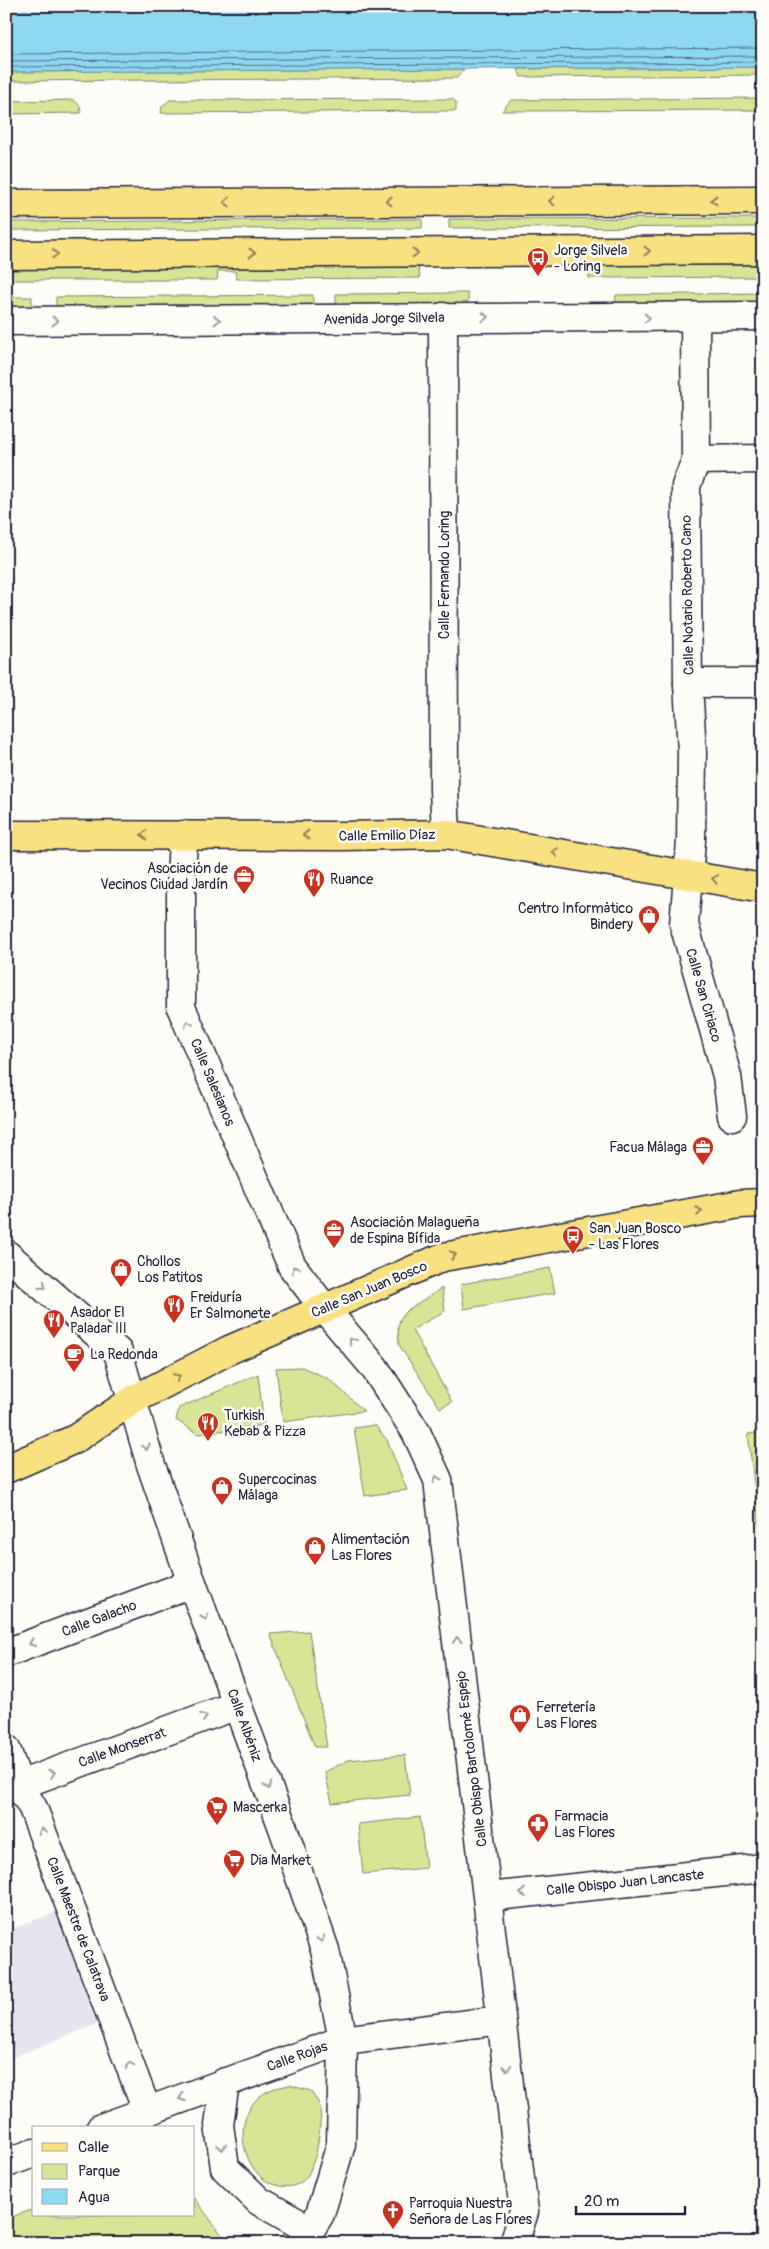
<svg xmlns="http://www.w3.org/2000/svg" width="769" height="2249" viewBox="0 0 769 2249" font-family="Pangolin,sans-serif">
  <style>
    .built { fill: #e4e5f0 }
    .green { fill: #d8e496; stroke: #7d8368 }
    .water { fill: #8fd9f0; stroke: #6390a8 }
    .lines { fill: none; stroke-linecap: round; stroke-linejoin: round }
    .shore { stroke: #4e6b83; stroke-width: 1 }
    .minor-casing { stroke: #22223b; stroke-width: 31 }
    .major-casing { stroke: #22223b; stroke-width: 31 }
    .minor { stroke: #fdfcf7; stroke-width: 28 }
    .major { stroke: #f9e181; stroke-width: 28 }
    .oneway { stroke: #8e825e }
    .oneway2 { stroke: #9a9aa2 }
    .labels { text-anchor: middle; stroke-width: 5; stroke-linejoin: round; paint-order: stroke }
    .poi-label { font-size: 14px; fill: #22223b; stroke: #fdfcf7; text-anchor: start }
    .street-label { font-size: 14px; fill: #22223b; stroke: #fdfcf7 }
  </style>
  <rect width="100%" height="100%" fill="#fdfcf7"/>
  <filter id="ink" filterUnits="userSpaceOnUse"><feTurbulence type="fractalNoise" baseFrequency=".02" numOctaves="2"/><feDisplacementMap in="SourceGraphic" scale="10" xChannelSelector="R" yChannelSelector="G"/><feConvolveMatrix kernelMatrix="1 2 1 2 8 2 1 2 1" color-interpolation-filters="sRGB"/></filter>
  <g filter="url(#ink)">
    <polygon class="built" points="56,1912 97,2024 6,2060 6,1931"/>
    <g class="green">
      <polygon points="763,67 763,75 521,77 518,69"/>
      <polygon points="464,69 457,78 6,81 6,72"/>
      <polygon points="763,98 763,110 502,111 511,100"/>
      <polygon points="453,99 456,103 456,111 161,113 162,106 170,100"/>
      <polygon points="74,100 80,106 81,113 6,114 6,101"/>
      <polygon points="763,218 763,227 449,228 449,219"/>
      <polygon points="422,219 422,228 6,230 6,222"/>
      <polygon points="588,265 763,265 763,277 589,278"/>
      <polygon points="418,266 420,278 236,279 235,271 218,271 217,280 6,280 6,267"/>
      <polygon points="468,293 468,306 6,308 6,297 32,297 32,306 56,306 56,297 313,295 313,304 336,304 336,294"/>
      <polygon points="763,293 763,304 615,307 616,295"/>
      <polygon points="550,1268 555,1293 464,1309 461,1284"/>
      <polygon points="442,1288 445,1311 412,1330 452,1402 440,1408 399,1345 398,1328 400,1319 406,1311"/>
      <polygon points="302,1367 329,1379 364,1411 283,1422 276,1368"/>
      <polygon points="258,1374 264,1425 198,1434 176,1420 179,1408"/>
      <polygon points="375,1425 387,1440 407,1490 365,1496 354,1428"/>
      <polygon points="763,1432 763,1557 748,1434"/>
      <polygon points="309,1631 327,1747 315,1747 270,1634"/>
      <polygon points="405,1755 410,1795 332,1803 325,1772 348,1760"/>
      <polygon points="420,1817 426,1868 363,1874 358,1824"/>
      <path d="M289 2085 311 2091C313 2095 317 2100 319 2104 323 2115 318 2142 316 2154 314 2160 311 2169 308 2175 297 2193 270 2188 258 2174 236 2149 237 2105 270 2090 276 2087 283 2087 289 2085Z"/>
      <polygon points="194,2198 228,2243 6,2243 6,2219 34,2209 34,2215 194,2215"/>
    </g>
    <polygon class="water" points="6,6 763,6 763,67 6,72"/>
    <g class="lines">
      <g class="shore">
        <polyline points="6,54 763,48"/>
        <polyline points="6,61 763,56"/>
        <polyline points="6,67 763,62"/>
      </g>
      <g class="minor-casing">
        <g id="minor">
          <polyline points="443,317 444,789 446,834"/>
          <polyline points="695,318 696,460 686,486 688,683 692,752 691,841 684,924 727,1076 732,1116"/>
          <polyline points="6,321 763,316"/>
          <polyline points="696,460 763,459"/>
          <polyline points="688,683 763,683"/>
          <polyline points="183,835 181,884 181,1007 292,1266 324,1308 374,1367 416,1432 438,1480 524,2212 514,2243"/>
          <polyline points="6,1254 118,1352 151,1465 192,1583 283,1828 325,1950 343,2040 341,2144 320,2214 302,2243"/>
          <polyline points="6,1653 192,1583"/>
          <polyline points="6,1749 19,1785 33,1808 147,2111"/>
          <polyline points="6,1790 237,1705"/>
          <polyline points="488,1897 763,1868"/>
          <polyline points="225,2082 219,2125 225,2168 259,2201 310,2230"/>
          <polyline points="101,2128 343,2040 501,2020"/>
          <polyline points="6,2163 34,2153"/>
        </g>
      </g>
      <g class="major-casing">
        <g id="major">
          <polyline points="6,204 763,200"/>
          <polyline points="6,255 763,250"/>
          <polyline points="6,835 343,836 446,834 763,888"/>
          <polyline points="6,1469 75,1439 133,1400 229,1350 443,1257 740,1204 763,1203"/>
        </g>
      </g>
      <use href="#minor" class="minor"/>
      <use href="#major" class="major"/>
    </g>
    <defs><path id="oneway-chevron" d="M-2-3.5L2.5 0L-2 3.5" fill="none" stroke-width="1.6" stroke-linecap="round" stroke-linejoin="round" transform="scale(1.25)"/></defs>
    <g class="oneway">
      <use href="#oneway-chevron" transform="translate(714 200) rotate(180)"/>
      <use href="#oneway-chevron" transform="translate(389 201) rotate(-180)"/>
      <use href="#oneway-chevron" transform="translate(552 201) rotate(180)"/>
      <use href="#oneway-chevron" transform="translate(227 202) rotate(179)"/>
      <use href="#oneway-chevron" transform="translate(647 251)"/>
      <use href="#oneway-chevron" transform="translate(252 253)"/>
      <use href="#oneway-chevron" transform="translate(415 253)"/>
      <use href="#oneway-chevron" transform="translate(55 254)"/>
      <use href="#oneway-chevron" transform="translate(144 835) rotate(180)"/>
      <use href="#oneway-chevron" transform="translate(306 835) rotate(-180)"/>
      <use href="#oneway-chevron" transform="translate(555 852) rotate(-171)"/>
      <use href="#oneway-chevron" transform="translate(715 879) rotate(-169)"/>
      <use href="#oneway-chevron" transform="translate(699 1211) rotate(-10)"/>
      <use href="#oneway-chevron" transform="translate(453 1255) rotate(-11)"/>
      <use href="#oneway-chevron" transform="translate(177 1377) rotate(-27)"/>
    </g>
    <g class="oneway2">
      <use href="#oneway-chevron" transform="translate(485 317)"/>
      <use href="#oneway-chevron" transform="translate(647 318)"/>
      <use href="#oneway-chevron" transform="translate(217 320) rotate(-1)"/>
      <use href="#oneway-chevron" transform="translate(55 321)"/>
      <use href="#oneway-chevron" transform="translate(188 1024) rotate(-113)"/>
      <use href="#oneway-chevron" transform="translate(295 1269) rotate(-123)"/>
      <use href="#oneway-chevron" transform="translate(43 1286) rotate(41)"/>
      <use href="#oneway-chevron" transform="translate(352 1341) rotate(-130)"/>
      <use href="#oneway-chevron" transform="translate(146 1447) rotate(75)"/>
      <use href="#oneway-chevron" transform="translate(437 1479) rotate(-107)"/>
      <use href="#oneway-chevron" transform="translate(205 1617) rotate(70)"/>
      <use href="#oneway-chevron" transform="translate(457 1640) rotate(-97)"/>
      <use href="#oneway-chevron" transform="translate(32 1643) rotate(159)"/>
      <use href="#oneway-chevron" transform="translate(204 1717) rotate(-20)"/>
      <use href="#oneway-chevron" transform="translate(52 1773) rotate(-20)"/>
      <use href="#oneway-chevron" transform="translate(268 1786) rotate(70)"/>
      <use href="#oneway-chevron" transform="translate(42 1831) rotate(-111)"/>
      <use href="#oneway-chevron" transform="translate(523 1893) rotate(174)"/>
      <use href="#oneway-chevron" transform="translate(321 1939) rotate(71)"/>
      <use href="#oneway-chevron" transform="translate(130 2065) rotate(-111)"/>
      <use href="#oneway-chevron" transform="translate(507 2068) rotate(83)"/>
      <use href="#oneway-chevron" transform="translate(182 2098) rotate(160)"/>
      <use href="#oneway-chevron" transform="translate(222 2147) rotate(81)"/>
    </g>
  </g>
  <defs>
    <g id="bus-pin" transform="scale(1.125)"><path d="M0 17L-7.5 6A9.5 9.5 0 1 1 7.5 6Z" fill="#c8321e" stroke="#fdfcf7"/><path d="M-5-6H5V4H4V6H2V4H-2V6H-4V4H-5ZM-3.5-4V0h7V-4ZM-3.5 1.2v1.5H-2V1.2ZM2 1.2v1.5H3.5V1.2Z" fill="#fff"/></g>
    <g id="office-pin" transform="scale(1.125)"><path d="M0 17L-7.5 6A9.5 9.5 0 1 1 7.5 6Z" fill="#c8321e" stroke="#fdfcf7"/><path d="M-6-3h4V-5.5h4V-3h4V5H-6ZM-1-4.5V-3h2v-1.5ZM-6 0V1H6V0Z" fill="#fff"/></g>
    <g id="restaurant-pin" transform="scale(1.125)"><path d="M0 17L-7.5 6A9.5 9.5 0 1 1 7.5 6Z" fill="#c8321e" stroke="#fdfcf7"/><path d="M-5-6h1v4h1v-4h1v4h1v-4h1v5L-1.5 .5V6h-2V.5L-5-1ZM5-6V6H3V1.5H1.5Q1.5-4 5-6Z" fill="#fff"/></g>
    <g id="shop-pin" transform="scale(1.125)"><path d="M0 17L-7.5 6A9.5 9.5 0 1 1 7.5 6Z" fill="#c8321e" stroke="#fdfcf7"/><path d="M-5-2.5h2.3a2.7 3.5 0 0 1 5.4 0H5L5.5 6h-11ZM-1.5-2.5h3a1.5 2.3 0 0 0-3 0Z" fill="#fff"/></g>
    <g id="cafe-pin" transform="scale(1.125)"><path d="M0 17L-7.5 6A9.5 9.5 0 1 1 7.5 6Z" fill="#c8321e" stroke="#fdfcf7"/><path d="M-5.5-4.5H6V0H3Q3 3.5 0 3.5H-2.5Q-5.5 3.5-5.5 0ZM3-3.2v2h1.7v-2ZM-6 4.5H4V6H-6Z" fill="#fff"/></g>
    <g id="supermarket-pin" transform="scale(1.125)"><path d="M0 17L-7.5 6A9.5 9.5 0 1 1 7.5 6Z" fill="#c8321e" stroke="#fdfcf7"/><path d="M-6-5.5h2.5l.6 2H6L4.5 2H-2.5L-4.4-4H-6ZM-1.5 3.2a1.3 1.3 0 1 0 .1 0ZM3 3.2a1.3 1.3 0 1 0 .1 0Z" fill="#fff"/></g>
    <g id="pharmacy-pin" transform="scale(1.125)"><path d="M0 17L-7.5 6A9.5 9.5 0 1 1 7.5 6Z" fill="#c8321e" stroke="#fdfcf7"/><path d="M-2-6h4v4h4v4h-4v4h-4v-4h-4v-4h4Z" fill="#fff"/></g>
    <g id="church-pin" transform="scale(1.125)"><path d="M0 17L-7.5 6A9.5 9.5 0 1 1 7.5 6Z" fill="#c8321e" stroke="#fdfcf7"/><path d="M-1.2-6h2.4v3.5h3.3v2.4h-3.3V6h-2.4V-.1h-3.3v-2.4h3.3Z" fill="#fff"/></g>
  </defs>
  <g fill-rule="evenodd">
    <use href="#bus-pin" x="538" y="258"/>
    <use href="#office-pin" x="244" y="876"/>
    <use href="#restaurant-pin" x="314" y="879"/>
    <use href="#shop-pin" x="649" y="916"/>
    <use href="#office-pin" x="703" y="1147"/>
    <use href="#office-pin" x="334" y="1230"/>
    <use href="#bus-pin" x="573" y="1236"/>
    <use href="#shop-pin" x="121" y="1269"/>
    <use href="#restaurant-pin" x="174" y="1305"/>
    <use href="#restaurant-pin" x="54" y="1320"/>
    <use href="#cafe-pin" x="74" y="1354"/>
    <use href="#restaurant-pin" x="208" y="1423"/>
    <use href="#shop-pin" x="222" y="1487"/>
    <use href="#shop-pin" x="315" y="1547"/>
    <use href="#shop-pin" x="520" y="1715"/>
    <use href="#supermarket-pin" x="217" y="1807"/>
    <use href="#pharmacy-pin" x="538" y="1824"/>
    <use href="#supermarket-pin" x="234" y="1860"/>
    <use href="#church-pin" x="393" y="2211"/>
  </g>
  <g class="labels">
    <g class="poi-label">
      <text x="554" y="255">Jorge Silvela<tspan x="554" dy="16">- Loring</tspan></text>
      <text x="228" y="873" text-anchor="end">Asociación de<tspan x="228" dy="16">Vecinos Ciudad Jardín</tspan></text>
      <text x="330" y="884">Ruance</text>
      <text x="633" y="913" text-anchor="end">Centro Informático<tspan x="633" dy="16">Bindery</tspan></text>
      <text x="687" y="1152" text-anchor="end">Facua Málaga</text>
      <text x="350" y="1227">Asociación Malagueña<tspan x="350" dy="16">de Espina Bífida</tspan></text>
      <text x="589" y="1233">San Juan Bosco<tspan x="589" dy="16">- Las Flores</tspan></text>
      <text x="137" y="1266">Chollos<tspan x="137" dy="16">Los Patitos</tspan></text>
      <text x="190" y="1302">Freiduría<tspan x="190" dy="16">Er Salmonete</tspan></text>
      <text x="70" y="1317">Asador El<tspan x="70" dy="16">Paladar III</tspan></text>
      <text x="90" y="1359">La Redonda</text>
      <text x="224" y="1420">Turkish<tspan x="224" dy="16">Kebab &amp; Pizza</tspan></text>
      <text x="238" y="1484">Supercocinas<tspan x="238" dy="16">Málaga</tspan></text>
      <text x="331" y="1544">Alimentación<tspan x="331" dy="16">Las Flores</tspan></text>
      <text x="536" y="1712">Ferretería<tspan x="536" dy="16">Las Flores</tspan></text>
      <text x="233" y="1812">Mascerka</text>
      <text x="554" y="1821">Farmacia<tspan x="554" dy="16">Las Flores</tspan></text>
      <text x="250" y="1865">Dia Market</text>
      <text x="409" y="2208">Parroquia Nuestra<tspan x="409" dy="16">Señora de Las Flores</tspan></text>
    </g>
    <g class="street-label">
      <text transform="translate(384 318) rotate(-1)" y="5">Avenida Jorge Silvela</text>
      <text transform="translate(444 575) rotate(-90)" y="5">Calle Fernando Loring</text>
      <text transform="translate(687 595) rotate(-91)" y="5">Calle Notario Roberto Cano</text>
      <text transform="translate(387 835) rotate(-1)" y="5">Calle Emilio Díaz</text>
      <text transform="translate(704 995) rotate(74)" y="5">Calle San Ciriaco</text>
      <text transform="translate(213 1082) rotate(67)" y="5">Calle Salesianos</text>
      <text transform="translate(369 1289) rotate(-23)" y="5">Calle San Juan Bosco</text>
      <text transform="translate(99 1618) rotate(-21)" y="5">Calle Galacho</text>
      <text transform="translate(245 1725) rotate(70)" y="5">Calle Albéniz</text>
      <text transform="translate(122 1747) rotate(-20)" y="5">Calle Monserrat</text>
      <text transform="translate(471 1759) rotate(-97)" y="5">Calle Obispo Bartolomé Espejo</text>
      <text transform="translate(625 1882) rotate(-6)" y="5">Calle Obispo Juan Lancaste</text>
      <text transform="translate(79 1929) rotate(69)" y="5">Calle Maestre de Calatrava</text>
      <text transform="translate(297 2056) rotate(-20)" y="5">Calle Rojas</text>
    </g>
  </g>
  <rect width="769" height="2249" fill="none" stroke="#fdfcf7" stroke-width="25"/>
  <rect x="12" y="12" width="744" height="2224" fill="none" stroke="#22223b" stroke-width="2" filter="url(#ink)"/>
  <rect x="32" y="2126" width="162" height="90" fill="#fdfcf7" stroke="#a5a5ac"/>
  <rect x="42" y="2143" width="25" height="8" fill="#f9e181" stroke="#a5a5ac"/>
  <text x="78" y="2152" font-size="15" fill="#22223b">Calle</text>
  <rect x="42" y="2164" width="25" height="15" fill="#d8e496" stroke="#a5a5ac"/>
  <text x="78" y="2176" font-size="15" fill="#22223b">Parque</text>
  <rect x="42" y="2189" width="25" height="15" fill="#8fd9f0" stroke="#a5a5ac"/>
  <text x="78" y="2202" font-size="15" fill="#22223b">Agua</text>
  <path d="M576 2206v8h109v-8" fill="none" stroke="#22223b" stroke-width="2.5"/>
  <text x="584" y="2206" font-size="15" fill="#22223b" stroke="#fdfcf7" stroke-width="4" paint-order="stroke">20 m</text>
</svg>
